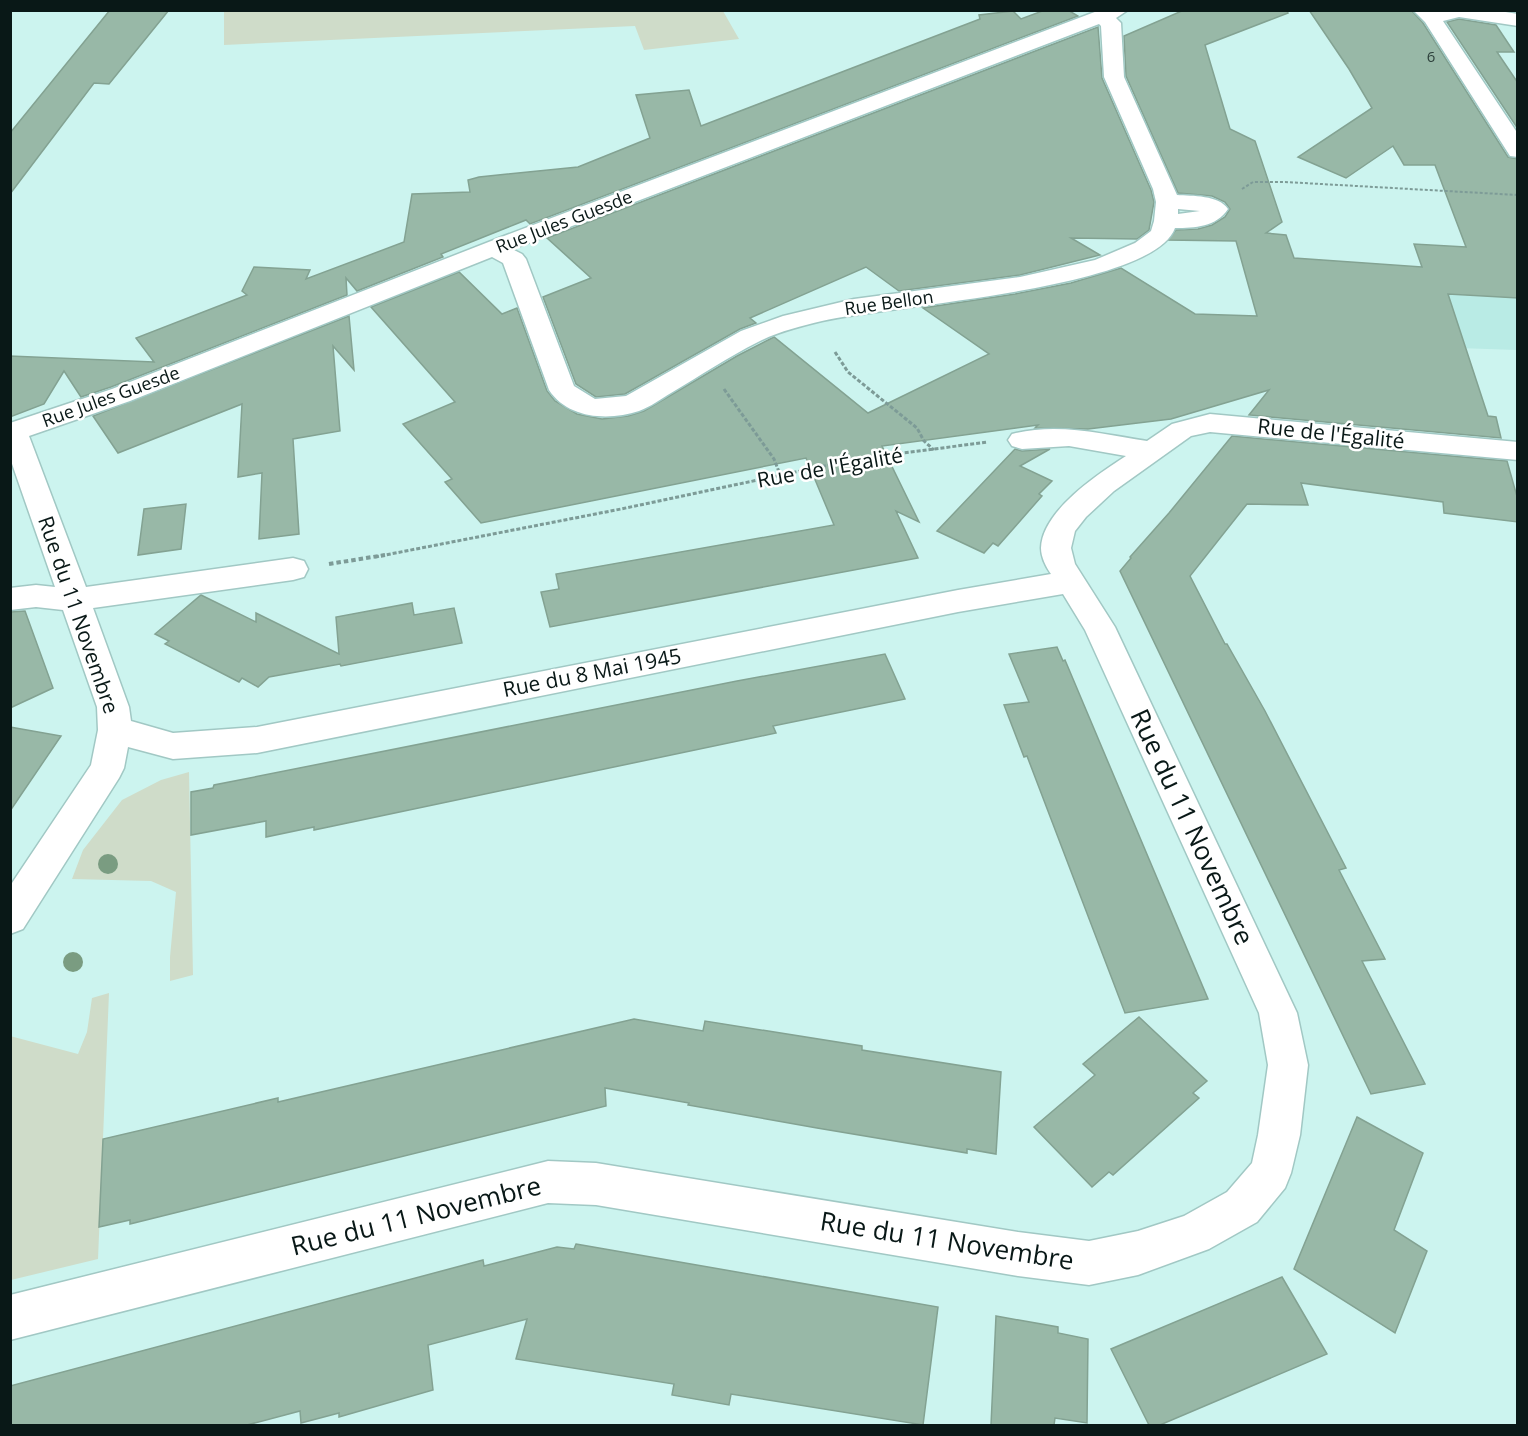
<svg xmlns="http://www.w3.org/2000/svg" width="1528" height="1436" viewBox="0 0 1528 1436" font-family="'Open Sans',sans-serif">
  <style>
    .built { fill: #b9ebe5 }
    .green { fill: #cfdcc9 }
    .building { fill: #98b8a7; stroke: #83a292; stroke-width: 1.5 }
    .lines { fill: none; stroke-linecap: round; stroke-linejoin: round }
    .minor-casing { stroke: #a1c8c4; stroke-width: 3 }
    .path-far2 { stroke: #7d9b97; stroke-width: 2; stroke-dasharray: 3 2; stroke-linecap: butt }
    .path-far1 { stroke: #7d9b97; stroke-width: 3; stroke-dasharray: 4 2; stroke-linecap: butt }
    .path { stroke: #7d9b97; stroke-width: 4; stroke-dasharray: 4.5 3; stroke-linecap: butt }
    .minor { fill: #fff; fill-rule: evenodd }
    .tree { fill: #7a9c81 }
    .labels { text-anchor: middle; stroke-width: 5; stroke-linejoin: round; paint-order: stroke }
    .far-number-label { font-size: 15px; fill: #2d403b }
    .far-street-label { font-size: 18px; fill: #091817; stroke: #fff }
    .street-label { font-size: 21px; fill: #091817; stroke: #fff }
    .near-street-label { font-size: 26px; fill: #091817; stroke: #fff }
  </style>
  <rect width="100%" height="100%" fill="#ccf4ef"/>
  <polygon class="built" points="1309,259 1488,272 1517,291 1517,350 1339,344"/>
  <g class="green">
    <polygon points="224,11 723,11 739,39 644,50 635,26 224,45"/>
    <polygon points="189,772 193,975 170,981 170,957 176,892 151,881 72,879 83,850 122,800 161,780"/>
    <polygon points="109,993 98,1259 11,1280 10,1036 78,1054 87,1032 92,998"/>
  </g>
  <g class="building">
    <polygon points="110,10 169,10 109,84 94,83 10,194 10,133"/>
    <polygon points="1045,10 1068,10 1078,16 530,224 526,220 441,254 443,257 357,291 346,278 347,295 111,387 81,397 64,371 44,404 10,417 10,356 154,362 136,338 247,295 242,291 254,267 310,270 306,279 404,242 412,194 470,192 468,180 479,177 578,167 650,138 636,95 689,90 701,126 980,19 979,15 1013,11 1021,19"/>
    <polygon points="1184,10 1287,10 1288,13 1205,45 1230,129 1255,141 1282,222 1266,233 1286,235 1294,258 1422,267 1414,244 1466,247 1435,165 1404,165 1393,146 1346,178 1298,157 1372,108 1349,69 1309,10 1411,10 1423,23 1508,157 1518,159 1518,298 1448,294 1488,416 1496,417 1501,438 1249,415 1269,390 1171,419 1088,429 1035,428 1038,425 882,446 919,522 896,511 918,558 550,627 541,592 559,589 556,574 834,525 806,458 481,523 445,482 452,479 403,424 455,402 371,307 459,272 502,314 517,308 547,391 555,401 577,414 602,419 628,416 644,411 737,356 774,337 868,413 989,354 923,308 1015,294 1071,283 1121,268 1195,314 1257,316 1236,241 1167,240 1176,230 1198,229 1212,225 1225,217 1230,209 1225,202 1212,196 1178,193 1126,76 1124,36"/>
    <polygon points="1459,19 1496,25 1514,52 1497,52 1518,83 1518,129 1447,22"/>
    <polygon points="1098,27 1102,78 1151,190 1154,202 1149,230 1137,239 1071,238 1100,255 1020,275 899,291 866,267 750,318 756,323 740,329 625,394 596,397 576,384 543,297 591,278 547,238"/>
    <polygon points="349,316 354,370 333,346 340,431 293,439 299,534 259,539 262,473 238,477 242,404 118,453 93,416"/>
    <polygon points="1232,436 1507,461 1518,500 1518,522 1444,513 1443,502 1301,483 1308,505 1247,504 1190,576 1225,644 1227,644 1265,711 1346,868 1339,870 1385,959 1362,961 1425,1084 1371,1094 1120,571 1131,558 1130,557 1169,513"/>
    <polygon points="1015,449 1022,451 1050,449 1020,466 1052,481 1039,494 1042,496 998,546 993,543 984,553 937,531"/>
    <polygon points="186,504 181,549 138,555 144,509"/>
    <polygon points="201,595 256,622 256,613 339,654 336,617 412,603 414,615 454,608 462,643 341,666 340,664 269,677 258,687 242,678 239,682 165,644 169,641 155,634"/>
    <polygon points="25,611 53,688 10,708 10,612"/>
    <polygon points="1057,647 1063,661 1065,660 1208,999 1125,1013 1027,756 1024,757 1004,705 1029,702 1009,654"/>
    <polygon points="885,654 905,699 773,726 776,733 314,830 314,827 266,837 266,821 191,835 191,792 213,788 214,785 737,681"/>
    <polygon points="10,727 61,736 10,811"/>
    <polygon points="1139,1017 1207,1081 1193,1093 1199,1098 1113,1175 1109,1172 1092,1187 1034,1127 1095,1075 1083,1064"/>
    <polygon points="634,1019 703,1031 705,1021 862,1046 862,1050 1001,1072 996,1154 967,1149 967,1153 817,1128 688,1105 689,1103 605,1088 606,1106 130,1224 130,1220 99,1227 103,1139 278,1098 278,1102"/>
    <polygon points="1357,1117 1423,1153 1394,1230 1427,1251 1395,1333 1294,1269"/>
    <polygon points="576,1244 938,1307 923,1425 731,1394 729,1405 672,1395 674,1384 516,1359 527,1319 428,1345 433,1390 339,1417 339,1413 301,1423 300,1411 247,1425 10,1425 10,1386 483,1260 484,1266 557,1247 574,1249"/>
    <polygon points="1282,1277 1327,1354 1160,1425 1149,1425 1111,1349"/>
    <polygon points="996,1316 1058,1327 1058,1333 1088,1339 1087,1423 1055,1418 1054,1425 991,1425"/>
  </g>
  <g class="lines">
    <g class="minor-casing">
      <g id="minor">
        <path d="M1100 10H1128L1116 18 1121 23 1124 77 1177 195C1192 196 1219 195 1228 209 1216 227 1195 228 1175 228 1152 290 888 305 822 321 801 326 777 332 758 342 728 357 700 376 671 393 661 399 650 407 639 411 609 421 568 419 549 390L503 263 492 257 130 401 29 436 86 587 293 558 304 561 308 569 304 577 293 580 93 608 129 707 131 721 173 733 257 727 958 590 1051 574C1046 567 1041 557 1041 548 1042 511 1098 474 1126 456L1069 446 1022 449 1012 446 1008 440 1012 434C1057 422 1103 434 1147 441L1172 424 1210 414 1518 442V460L1210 432 1191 436 1114 491 1086 517 1075 531 1071 548 1075 564 1115 627 1297 1013 1308 1065 1300 1135 1291 1173 1285 1188 1257 1222 1209 1249 1138 1275 1089 1285 1018 1276 596 1205 548 1203 10 1340V1295L548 1161 596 1163 1018 1232 1089 1241 1138 1231 1184 1216 1227 1192 1252 1163 1258 1135 1268 1065 1259 1013 1085 630 1063 594 958 612 257 753 173 759 128 747 124 768 119 778 23 929 10 934V886L91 765 98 730 97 707 63 610 36 607 10 610V588L36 585 55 587 10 458V423L112 389 504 236ZM1099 24 1101 26 1104 77 1153 189 1156 202 1154 221 1151 231 1135 243 1095 260 1020 277 854 299 783 316 741 331 626 396 595 399 574 386 526 259 522 254 512 249ZM1178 209 1200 211 1178 214Z"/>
        <polygon points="1413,10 1493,10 1518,14 1518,26 1459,17 1443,21 1518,134 1518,157 1510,156 1425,22"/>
      </g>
    </g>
    <polyline class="path-far2" points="1242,189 1253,182 1285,182 1518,195"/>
    <g class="path-far1">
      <polyline points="835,352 848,372 917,428 924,441 934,450"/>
      <polyline points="724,389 774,459 781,477"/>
      <polyline points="375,557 621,509 857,459 988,442"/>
    </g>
    <polyline class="path" points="329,564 385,555"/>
    <use href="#minor" class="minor"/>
  </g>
  <g class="tree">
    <circle cx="108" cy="864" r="10"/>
    <circle cx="73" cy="962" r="10"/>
  </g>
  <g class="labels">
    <g class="far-number-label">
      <text x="1431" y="62">6</text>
    </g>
    <g class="far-street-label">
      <text transform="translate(564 222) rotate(-21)" y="6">Rue Jules Guesde</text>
      <text transform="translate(889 303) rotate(-8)" y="6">Rue Bellon</text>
      <text transform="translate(111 397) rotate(-20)" y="6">Rue Jules Guesde</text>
    </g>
    <g class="street-label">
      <text transform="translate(1331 434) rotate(6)" y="7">Rue de l'Égalité</text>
      <text transform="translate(830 468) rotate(-10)" y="7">Rue de l'Égalité</text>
      <text transform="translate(78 615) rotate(71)" y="7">Rue du 11 Novembre</text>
      <text transform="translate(592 673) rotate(-11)" y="7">Rue du 8 Mai 1945</text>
    </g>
    <g class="near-street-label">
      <text transform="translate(1192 827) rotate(65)" y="9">Rue du 11 Novembre</text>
      <text transform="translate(416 1216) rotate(-14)" y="9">Rue du 11 Novembre</text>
      <text transform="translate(947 1241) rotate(9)" y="9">Rue du 11 Novembre</text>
    </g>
  </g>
  <rect width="1528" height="1436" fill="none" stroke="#091817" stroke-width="24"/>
</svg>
